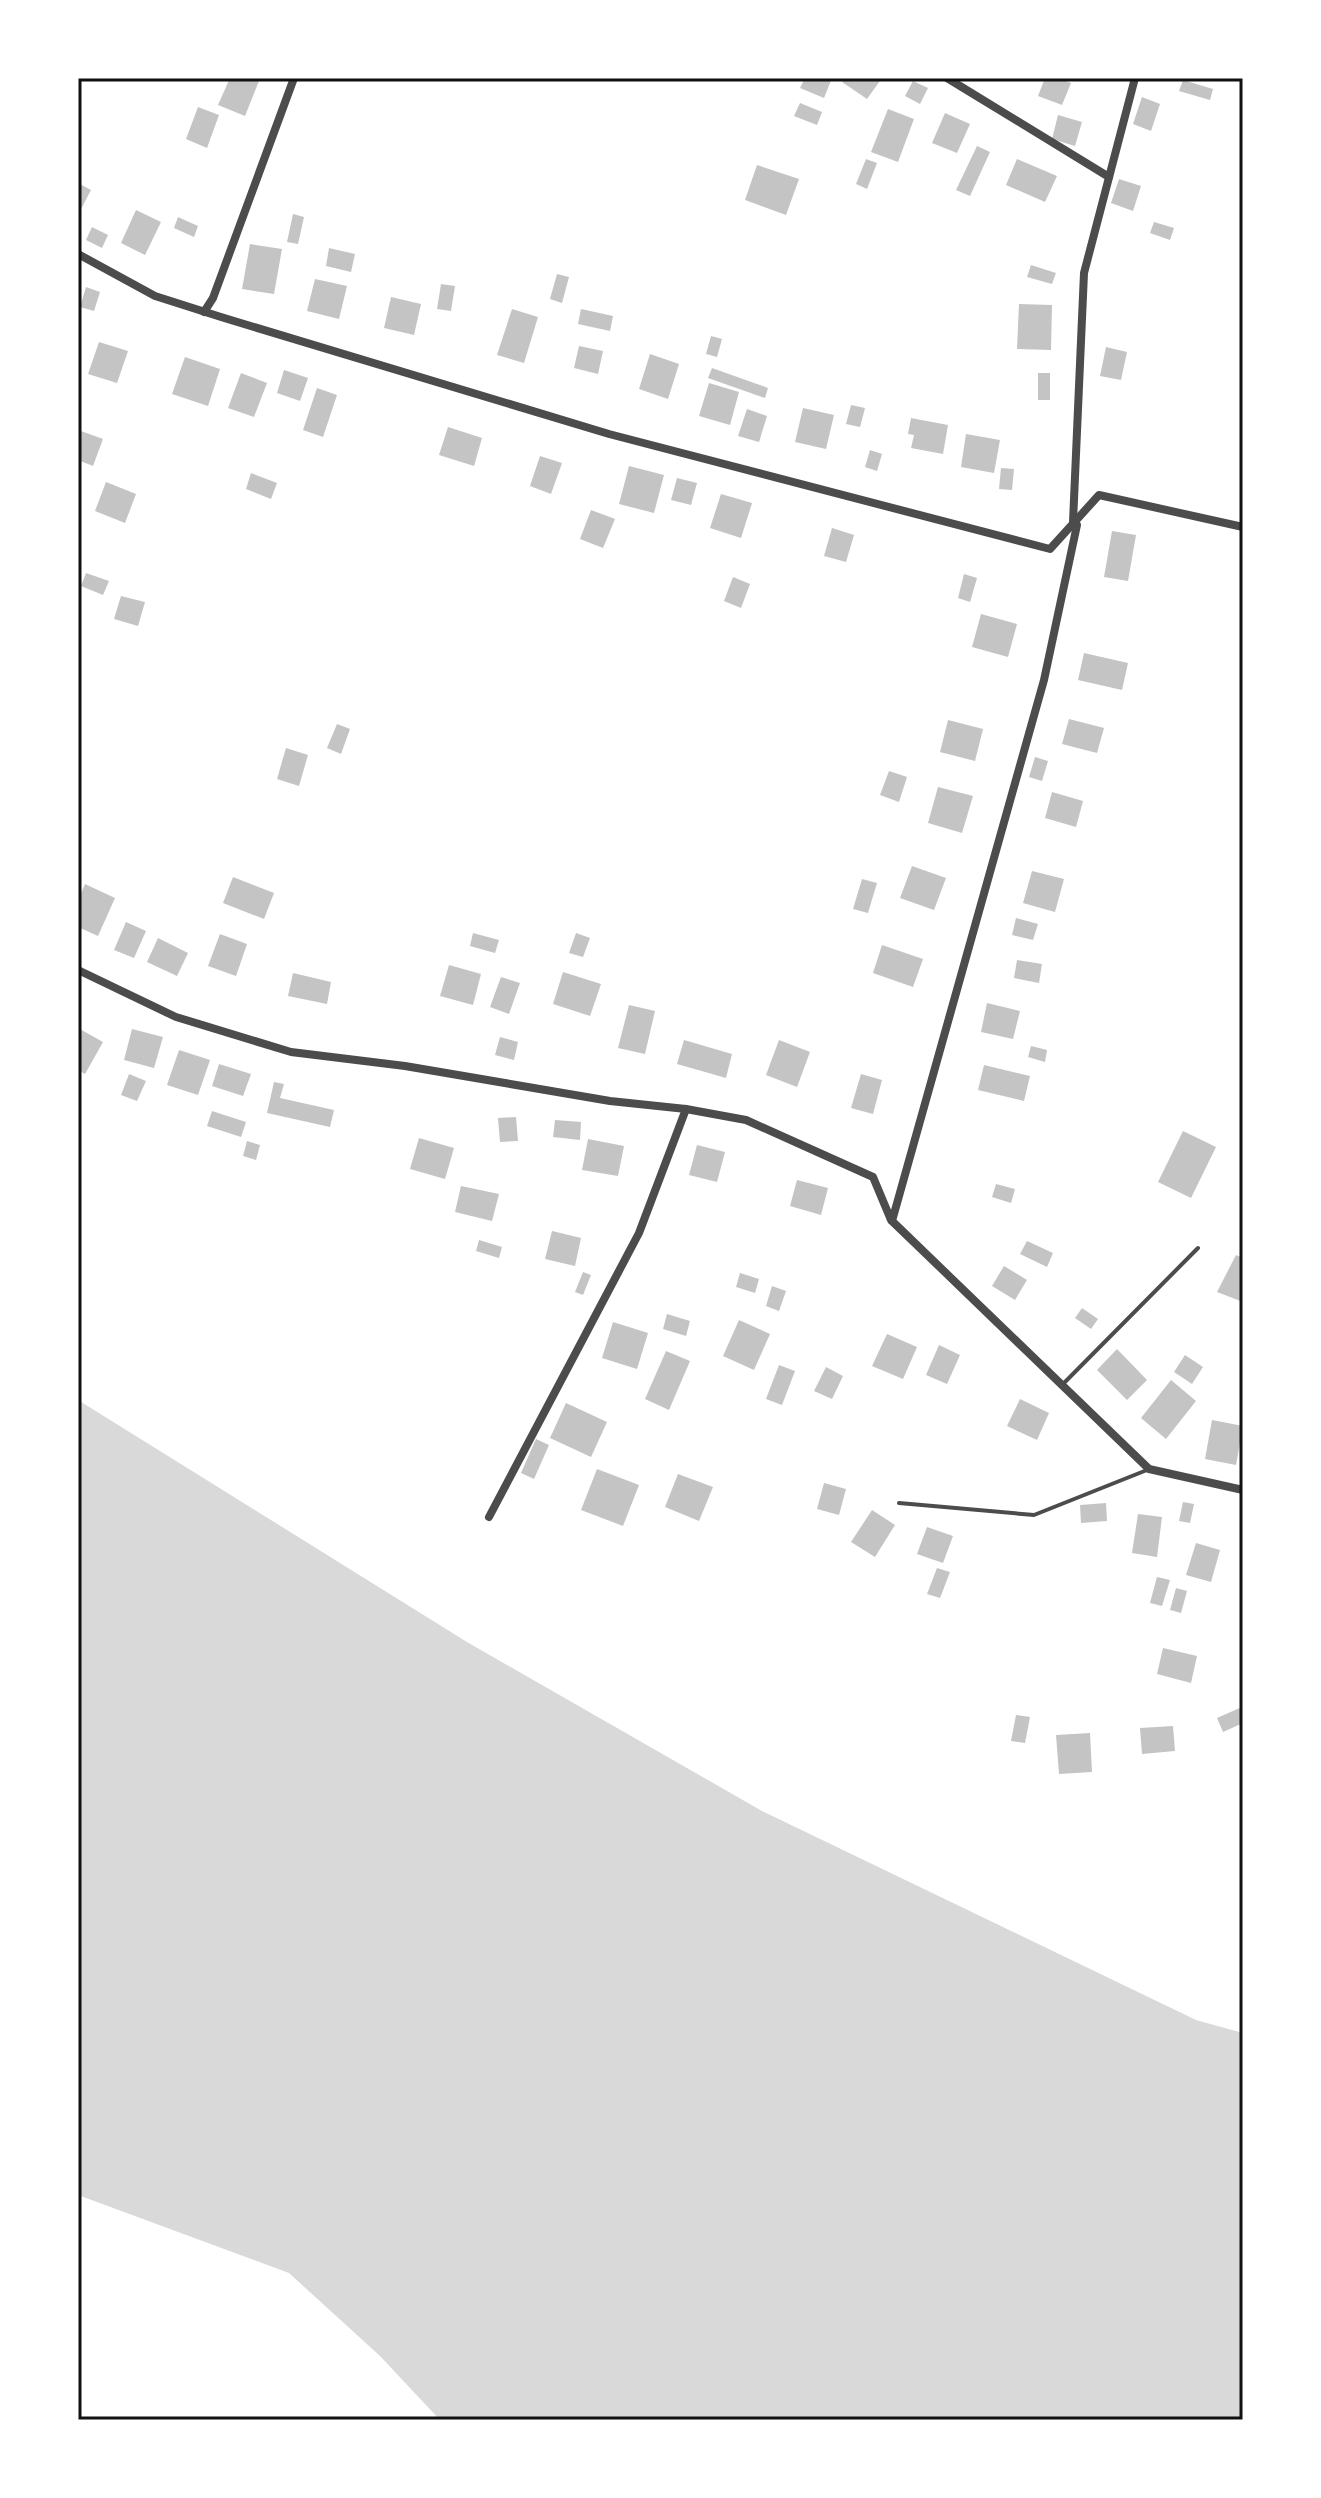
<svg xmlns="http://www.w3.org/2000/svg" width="1321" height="2498" viewBox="0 0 1321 2498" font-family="'DM Sans',sans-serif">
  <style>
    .water { fill: #d9d9d9 }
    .building { fill: #c4c4c4 }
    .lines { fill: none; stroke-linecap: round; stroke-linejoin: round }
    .service { stroke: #4c4c4c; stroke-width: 4 }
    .minor { stroke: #4c4c4c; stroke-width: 8 }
    .neatline { fill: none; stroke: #111; stroke-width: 3 }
  </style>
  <rect width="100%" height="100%" fill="#fff"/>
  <polygon class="water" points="78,1400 467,1642 762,1811 1196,2020 1243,2033 1243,2420 440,2420 380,2356 289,2273 78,2195"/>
  <g class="building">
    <polygon points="230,78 252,78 259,81 245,116 218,105"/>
    <polygon points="805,78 832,78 824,98 800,88"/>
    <polygon points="845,78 882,78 867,99 842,82"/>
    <polygon points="1045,78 1059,78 1071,83 1062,105 1038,96"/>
    <polygon points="1183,80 1213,89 1210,100 1179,91"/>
    <polygon points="913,81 928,88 920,104 905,96"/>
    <polygon points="1142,97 1160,104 1151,131 1133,124"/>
    <polygon points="800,103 822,112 817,125 794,116"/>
    <polygon points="198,107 219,115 207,148 186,139"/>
    <polygon points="888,109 914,119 898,162 871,152"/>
    <polygon points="945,113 970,124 957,153 932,143"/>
    <polygon points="1058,115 1082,122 1075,146 1052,139"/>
    <polygon points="977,146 990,152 970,196 956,190"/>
    <polygon points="866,159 877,163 867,189 856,184"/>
    <polygon points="1017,159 1057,176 1045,202 1006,185"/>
    <polygon points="757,165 799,179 786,215 745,200"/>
    <polygon points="1119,179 1141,186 1133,211 1111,203"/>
    <polygon points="78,183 91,190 78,215"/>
    <polygon points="136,210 161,222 145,255 121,243"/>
    <polygon points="293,214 304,217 298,244 287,242"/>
    <polygon points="178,217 198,226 194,237 174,228"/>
    <polygon points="1154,222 1174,228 1170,240 1150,233"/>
    <polygon points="92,227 108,235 102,248 86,240"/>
    <polygon points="250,244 282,249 274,294 242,289"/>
    <polygon points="329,248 355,254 351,272 326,266"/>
    <polygon points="1031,265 1056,273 1052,284 1027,277"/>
    <polygon points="557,274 569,277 562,303 550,299"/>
    <polygon points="315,279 347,286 339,319 307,311"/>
    <polygon points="441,284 455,286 451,311 437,309"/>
    <polygon points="86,287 100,292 94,311 80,307"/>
    <polygon points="391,297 421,304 414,335 384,328"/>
    <polygon points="1019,304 1052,305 1051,350 1017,349"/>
    <polygon points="512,309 538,317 524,363 497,355"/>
    <polygon points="581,309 613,316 610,331 578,324"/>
    <polygon points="711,336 722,339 717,357 706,354"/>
    <polygon points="99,342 128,351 117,383 88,374"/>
    <polygon points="579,346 603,351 598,374 574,368"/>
    <polygon points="1106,347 1127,352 1121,380 1100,376"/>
    <polygon points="650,354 679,364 668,399 639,389"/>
    <polygon points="185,357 220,369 208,406 172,394"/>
    <polygon points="712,368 768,388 765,398 708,378"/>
    <polygon points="284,370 308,378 300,401 277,393"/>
    <polygon points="241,373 267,383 254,417 228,408"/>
    <rect x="1038" y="373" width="12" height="27"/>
    <polygon points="709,383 739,392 730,425 699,416"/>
    <polygon points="317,388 337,395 323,437 303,430"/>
    <polygon points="851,405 865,408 860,427 846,424"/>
    <polygon points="803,408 834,415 826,449 795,442"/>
    <polygon points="747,409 767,416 759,442 738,436"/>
    <polygon points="911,418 948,425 943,454 911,448 914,435 908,434"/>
    <polygon points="448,427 482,438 474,466 439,455"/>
    <polygon points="78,430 103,439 93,466 78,460"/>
    <polygon points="966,434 1000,440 994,473 961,467"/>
    <polygon points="870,450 882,454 877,471 865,467"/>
    <polygon points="540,456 562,463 551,494 530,486"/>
    <polygon points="629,466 664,475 654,513 619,504"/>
    <polygon points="1001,468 1014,469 1012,490 999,489"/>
    <polygon points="251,473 277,483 271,499 246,489"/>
    <polygon points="677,478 697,483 691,505 671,500"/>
    <polygon points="106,482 136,494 125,523 95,511"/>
    <polygon points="721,494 752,503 741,538 710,528"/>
    <polygon points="591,510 615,519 603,548 580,539"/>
    <polygon points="832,528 854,535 846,562 824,556"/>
    <polygon points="1112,531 1136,535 1128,581 1104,577"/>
    <polygon points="86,573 109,581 103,595 81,586"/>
    <polygon points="964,574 977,578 970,602 958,598"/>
    <polygon points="733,577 750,584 741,608 724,601"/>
    <polygon points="121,596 145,602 138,626 114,619"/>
    <polygon points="981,614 1017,624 1008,657 972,647"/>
    <polygon points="1084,653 1128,663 1122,690 1078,680"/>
    <polygon points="1069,719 1104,728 1097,753 1062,744"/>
    <polygon points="948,720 983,729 975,761 940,752"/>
    <polygon points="337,724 350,729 341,754 327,748"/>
    <polygon points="286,748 308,755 299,786 277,779"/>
    <polygon points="1035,757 1048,761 1042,781 1029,777"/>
    <polygon points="889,771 907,777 899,802 880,795"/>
    <polygon points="938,787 973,796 962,833 928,823"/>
    <polygon points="1052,792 1083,801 1076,827 1045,818"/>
    <polygon points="912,866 946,878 934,910 900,898"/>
    <polygon points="1032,871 1064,879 1055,912 1023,903"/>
    <polygon points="233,877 274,893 264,919 223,903"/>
    <polygon points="862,879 877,883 868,913 853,909"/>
    <polygon points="85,884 115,898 98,936 78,927 78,901"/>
    <polygon points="1016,918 1038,924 1033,940 1012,935"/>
    <polygon points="126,922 146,931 134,958 114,950"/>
    <polygon points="473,933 499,940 495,953 470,946"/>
    <polygon points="576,933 590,938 583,957 569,953"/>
    <polygon points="220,934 247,944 236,976 208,966"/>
    <polygon points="158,938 188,953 177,976 147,962"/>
    <polygon points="882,945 923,959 913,987 873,973"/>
    <polygon points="1017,960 1042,964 1039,983 1014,978"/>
    <polygon points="449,965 481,974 473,1005 440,996"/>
    <polygon points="563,972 601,984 590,1016 553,1004"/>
    <polygon points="293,973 331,982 327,1004 288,996"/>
    <polygon points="501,977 520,983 509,1014 490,1007"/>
    <polygon points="987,1003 1020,1011 1013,1039 981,1032"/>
    <polygon points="629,1005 655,1011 645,1054 618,1048"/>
    <polygon points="78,1028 103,1042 85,1074 78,1070"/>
    <polygon points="132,1029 163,1037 154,1068 124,1060"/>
    <polygon points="500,1037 518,1042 514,1060 495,1055"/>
    <polygon points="684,1040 732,1054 726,1078 677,1064"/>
    <polygon points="779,1040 810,1052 797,1087 766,1075"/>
    <polygon points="1031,1046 1047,1050 1045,1062 1028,1057"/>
    <polygon points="179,1050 210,1060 198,1095 167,1085"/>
    <polygon points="219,1064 251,1074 243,1096 212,1086"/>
    <polygon points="984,1065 1030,1076 1024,1101 978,1090"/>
    <polygon points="129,1074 146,1081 137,1101 121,1095"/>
    <polygon points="861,1074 882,1080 873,1114 851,1108"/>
    <polygon points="274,1082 284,1084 280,1098 334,1110 330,1127 267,1113"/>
    <polygon points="212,1111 246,1122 241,1137 207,1126"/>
    <polygon points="516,1117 518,1141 500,1142 498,1118"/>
    <polygon points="555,1120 581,1122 580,1140 553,1137"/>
    <polygon points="1183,1131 1216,1147 1191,1198 1158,1182"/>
    <polygon points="419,1138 454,1148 445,1179 410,1169"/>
    <polygon points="588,1139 624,1146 618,1176 582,1170"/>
    <polygon points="247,1141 260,1145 256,1160 243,1156"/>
    <polygon points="697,1145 725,1152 717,1182 689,1175"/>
    <polygon points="797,1180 828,1188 821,1215 790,1206"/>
    <polygon points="996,1184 1015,1189 1011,1203 992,1197"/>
    <polygon points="461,1186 499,1194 492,1221 455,1212"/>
    <polygon points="552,1231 581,1238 575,1266 545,1259"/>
    <polygon points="479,1240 502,1247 499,1258 476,1251"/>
    <polygon points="1027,1241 1053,1253 1047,1267 1020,1254"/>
    <polygon points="1236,1255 1243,1258 1243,1302 1217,1292"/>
    <polygon points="1004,1266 1027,1280 1015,1300 992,1286"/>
    <polygon points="583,1272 591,1275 583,1295 575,1292"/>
    <polygon points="740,1273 759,1279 755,1293 736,1287"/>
    <polygon points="772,1286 786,1291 779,1311 766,1306"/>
    <polygon points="1082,1308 1098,1319 1091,1329 1075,1318"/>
    <polygon points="667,1314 690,1321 686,1336 663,1329"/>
    <polygon points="739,1320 770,1334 754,1370 723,1356"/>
    <polygon points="613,1322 648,1333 637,1369 602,1358"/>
    <polygon points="887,1334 917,1347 903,1379 872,1366"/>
    <polygon points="939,1345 960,1355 947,1384 926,1375"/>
    <polygon points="1117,1349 1147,1380 1127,1400 1097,1370"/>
    <polygon points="666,1351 690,1361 669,1410 645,1399"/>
    <polygon points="1185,1355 1203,1367 1192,1384 1174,1372"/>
    <polygon points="779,1365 795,1371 782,1405 766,1399"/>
    <polygon points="826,1367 843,1376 832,1399 814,1391"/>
    <polygon points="1171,1380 1196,1401 1166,1439 1141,1418"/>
    <polygon points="1020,1399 1049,1413 1037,1440 1007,1426"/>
    <polygon points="566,1403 607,1422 591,1457 550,1438"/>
    <polygon points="1212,1420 1243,1426 1236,1465 1205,1459"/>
    <polygon points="536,1439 549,1445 534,1479 521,1473"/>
    <polygon points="597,1469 639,1485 623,1526 581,1510"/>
    <polygon points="678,1474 713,1487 699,1521 665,1507"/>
    <polygon points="824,1483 846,1489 839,1515 817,1509"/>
    <polygon points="1183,1502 1194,1504 1190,1523 1179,1521"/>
    <polygon points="1106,1503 1107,1521 1081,1523 1080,1505"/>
    <polygon points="872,1510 895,1525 875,1557 851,1542"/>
    <polygon points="1138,1514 1162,1517 1157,1557 1132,1553"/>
    <polygon points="927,1527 953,1536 943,1563 917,1554"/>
    <polygon points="1196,1543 1220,1550 1211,1582 1186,1575"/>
    <polygon points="937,1568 950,1572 940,1598 927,1594"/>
    <polygon points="1157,1577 1170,1580 1162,1606 1150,1603"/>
    <polygon points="1176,1588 1187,1591 1181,1613 1170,1610"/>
    <polygon points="1163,1648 1197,1656 1191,1683 1157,1674"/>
    <polygon points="1242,1707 1243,1723 1223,1732 1217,1718"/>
    <polygon points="1016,1715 1030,1717 1025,1743 1011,1741"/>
    <polygon points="1173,1726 1175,1751 1142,1754 1140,1728"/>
    <polygon points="1090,1733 1092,1772 1059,1774 1056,1735"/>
  </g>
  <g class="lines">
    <g class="service">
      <polyline points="1062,1385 1198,1248"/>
      <polyline points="899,1503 1034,1515 1147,1470"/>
    </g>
    <g class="minor">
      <polyline points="947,78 1109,177"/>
      <polyline points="1135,78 1084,273 1073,522 1077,525 1044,680 892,1221 1149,1469 1243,1490"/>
      <polyline points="78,254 155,296 221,317 609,434 1050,549 1099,495 1243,527"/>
      <polyline points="204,312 213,298 294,78"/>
      <polyline points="78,970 176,1017 291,1052 405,1066 610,1101 686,1109 746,1120 873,1177 891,1220"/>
      <polyline points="489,1517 639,1233 686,1109"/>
    </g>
  </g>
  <rect width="1321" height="2498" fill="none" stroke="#ffffff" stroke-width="160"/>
  <rect x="80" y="80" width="1161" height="2338" class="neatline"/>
</svg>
